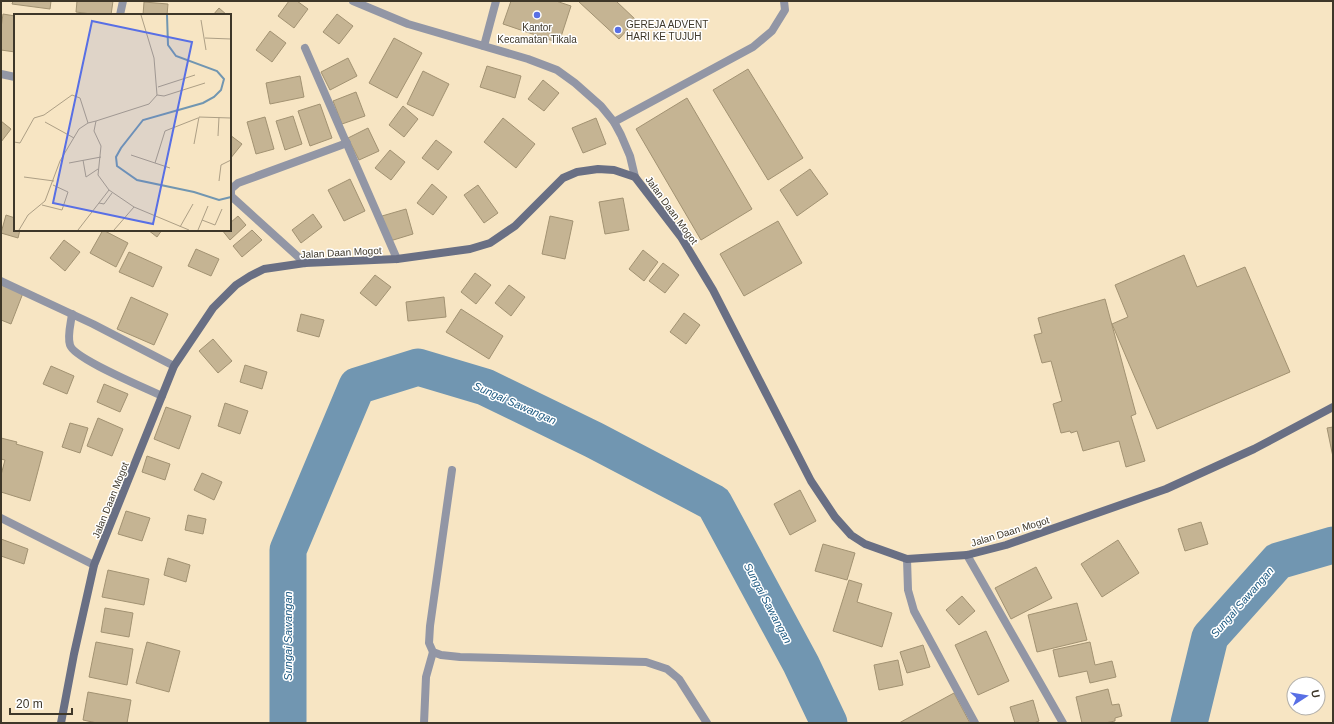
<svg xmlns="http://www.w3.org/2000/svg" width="1334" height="724" viewBox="0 0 1334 724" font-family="Arial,sans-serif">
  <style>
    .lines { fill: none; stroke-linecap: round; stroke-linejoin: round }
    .river { stroke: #7196b1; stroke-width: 37 }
    .building { fill: #c5b493; stroke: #a29272 }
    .street { stroke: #9296a5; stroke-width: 8 }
    .secondary { stroke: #696f84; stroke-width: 8 }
    .poi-dot { fill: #586fe5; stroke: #fff; stroke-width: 1.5 }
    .labels { text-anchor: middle; stroke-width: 3; stroke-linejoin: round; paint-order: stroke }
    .poi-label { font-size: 10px; fill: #3e3729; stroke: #fff; text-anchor: start }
    .street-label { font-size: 10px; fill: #3e3729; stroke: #fff }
    .water-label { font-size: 11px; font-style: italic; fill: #205c83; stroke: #fff }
    .inset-river { fill: none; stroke: #7196b1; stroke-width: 2 }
    .inset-road { fill: none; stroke: #ad9f85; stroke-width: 1 }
    .view { fill: #586fe5; fill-opacity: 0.15; stroke: #586fe5; stroke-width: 2 }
    .inset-edge { fill: none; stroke: #3e3729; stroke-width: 2 }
  </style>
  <rect width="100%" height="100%" fill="#f7e5c3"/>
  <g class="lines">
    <g class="river">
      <polyline points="288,723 288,550 357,386 418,367 485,387 594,440 714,503 801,664 829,723"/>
      <polyline points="1189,723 1210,637 1278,561 1333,545"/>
    </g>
  </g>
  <g class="building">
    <polygon points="13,1 51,1 50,9 12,4"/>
    <polygon points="77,1 113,1 111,15 99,15 76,12"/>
    <polygon points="289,1 297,1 308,9 294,28 278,16"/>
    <polygon points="511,1 556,1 571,6 559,43 503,24"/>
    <polygon points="578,1 616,1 636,20 619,39"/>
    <polygon points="144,2 168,4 167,15 143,15"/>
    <polygon points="219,8 227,15 213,15"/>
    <polygon points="3,14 15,16 15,52 1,50 1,28"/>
    <polygon points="337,14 353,26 339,44 323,32"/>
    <polygon points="270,31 286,43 272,62 256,50"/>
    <polygon points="394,38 422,53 397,98 369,83"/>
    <polygon points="348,58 357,76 330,90 321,72"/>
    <polygon points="487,66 521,76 515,98 480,87"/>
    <polygon points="748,69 803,158 768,180 713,90"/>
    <polygon points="423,71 449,84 433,116 407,104"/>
    <polygon points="300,76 304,97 270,104 266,83"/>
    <polygon points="543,80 559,93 544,111 528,99"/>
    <polygon points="356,92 365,116 342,124 333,101"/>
    <polygon points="687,98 752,209 701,240 636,129"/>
    <polygon points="320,104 332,138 310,146 298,111"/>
    <polygon points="403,106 418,119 404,137 389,125"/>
    <polygon points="293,116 302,144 285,150 276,121"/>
    <polygon points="265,117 274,149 256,154 247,122"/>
    <polygon points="503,118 535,144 516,168 484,142"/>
    <polygon points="596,118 606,144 583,153 572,128"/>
    <polygon points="1,121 11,129 1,142"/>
    <polygon points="368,128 379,151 359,160 348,138"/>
    <polygon points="230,135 242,144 230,159"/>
    <polygon points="436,140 452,152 438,170 422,158"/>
    <polygon points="390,150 405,162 391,180 375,168"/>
    <polygon points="810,169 828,194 797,216 780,190"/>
    <polygon points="350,179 365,211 344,221 328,190"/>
    <polygon points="432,184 447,197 433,215 417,203"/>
    <polygon points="478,185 498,213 484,223 464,195"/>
    <polygon points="623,198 629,230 605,234 599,202"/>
    <polygon points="406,209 413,234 390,241 382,216"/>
    <polygon points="313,214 322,227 301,243 292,230"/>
    <polygon points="6,215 15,218 15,230 20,230 18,238 1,233"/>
    <polygon points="238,216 246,225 230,240 222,230 230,230 230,223"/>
    <polygon points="550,216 573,221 565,259 542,254"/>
    <polygon points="778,221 802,263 744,296 720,254"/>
    <polygon points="103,230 128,243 116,267 90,253"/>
    <polygon points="148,230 162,230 157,237"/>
    <polygon points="252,230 262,240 242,257 233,246"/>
    <polygon points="64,240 80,252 65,271 50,258"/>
    <polygon points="196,249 219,259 211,276 188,266"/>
    <polygon points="643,250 658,262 644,281 629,269"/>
    <polygon points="129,252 162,267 153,287 119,272"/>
    <polygon points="1184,255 1197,287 1245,267 1290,372 1157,429 1112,324 1128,317 1115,285"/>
    <polygon points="663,263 679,275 665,293 649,281"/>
    <polygon points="475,273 491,285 476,304 461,292"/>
    <polygon points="375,275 391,287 376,306 360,293"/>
    <polygon points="1,285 23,293 11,324 1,320"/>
    <polygon points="509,285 525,297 511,316 495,303"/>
    <polygon points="131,297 168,314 154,345 117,329"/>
    <polygon points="444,297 446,317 408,321 406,302"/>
    <polygon points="1105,299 1136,414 1131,416 1145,461 1126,467 1119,441 1083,451 1077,431 1071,433 1070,431 1061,433 1053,404 1062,401 1051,361 1042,363 1034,335 1042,333 1038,318"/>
    <polygon points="461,309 503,336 489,359 446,332"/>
    <polygon points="684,313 700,325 686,344 670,332"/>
    <polygon points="301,314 324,320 319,337 297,331"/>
    <polygon points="213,339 232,361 218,373 199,351"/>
    <polygon points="245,365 267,372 262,389 240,382"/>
    <polygon points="51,366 74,376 67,394 43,384"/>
    <polygon points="104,384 128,394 120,412 97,402"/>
    <polygon points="225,403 248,411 240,434 218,426"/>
    <polygon points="166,407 191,416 179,449 154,439"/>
    <polygon points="98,418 123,429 112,456 87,446"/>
    <polygon points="70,423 88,428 80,453 62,447"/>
    <polygon points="1333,427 1333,457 1327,428"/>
    <polygon points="1,438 17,442 16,444 43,452 30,501 1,492 1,475 5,460 1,459"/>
    <polygon points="147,456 170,464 165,480 142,472"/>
    <polygon points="202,473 222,482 214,500 194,490"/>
    <polygon points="800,490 816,521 790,535 774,504"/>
    <polygon points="126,511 150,518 142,541 118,534"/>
    <polygon points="188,515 206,519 203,534 185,530"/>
    <polygon points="1201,522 1208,544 1185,551 1178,529"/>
    <polygon points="1,539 28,549 24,564 1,556"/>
    <polygon points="1118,540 1139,573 1102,597 1081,564"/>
    <polygon points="823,544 855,553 847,580 815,571"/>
    <polygon points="168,558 190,565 186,582 164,575"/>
    <polygon points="1036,567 1052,598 1011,619 995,588"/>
    <polygon points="108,570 149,579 144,605 102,597"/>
    <polygon points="849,580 862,584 857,602 892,613 882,647 833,631"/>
    <polygon points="962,596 975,611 959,625 946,610"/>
    <polygon points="1077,603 1087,640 1037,652 1028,615"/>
    <polygon points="105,608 133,613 129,637 101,632"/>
    <polygon points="986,631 1009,681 978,695 955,645"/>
    <polygon points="96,642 133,649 127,685 89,677"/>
    <polygon points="147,642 180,651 169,692 136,683"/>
    <polygon points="1090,642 1095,665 1112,661 1116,677 1090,683 1087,671 1059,677 1053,650"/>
    <polygon points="923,645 930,667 907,673 900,652"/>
    <polygon points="898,660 903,685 879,690 874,665"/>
    <polygon points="1108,689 1112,705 1119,704 1122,716 1115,718 1115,721 1105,723 1082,723 1076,697"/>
    <polygon points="88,692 131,700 127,723 97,723 83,720"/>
    <polygon points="954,693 970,723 899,723"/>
    <polygon points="1033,700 1039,721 1034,723 1015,723 1010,707"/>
  </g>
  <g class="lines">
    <g class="street">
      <polyline points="353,1 408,24 528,59 557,70 575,83 601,106 614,122 621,135 630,156 635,177"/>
      <polyline points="120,15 123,1"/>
      <polyline points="484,46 496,1"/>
      <polyline points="305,48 397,259"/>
      <polyline points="1,74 15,77"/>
      <polyline points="614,122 753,47 772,31 785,10 784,1"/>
      <polyline points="305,263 231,196 231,189 238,183 347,143"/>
      <polyline points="1,281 93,324 174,366"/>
      <path d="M72 314C71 323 67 336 70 345 74 359 146 388 162 396"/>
      <polyline points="452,470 430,626 429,643 433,652 441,655 460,657 646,662 667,669 679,679 707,723"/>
      <polyline points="1,518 94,565"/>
      <polyline points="967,555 1063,723"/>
      <polyline points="907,559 908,590 914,611 975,723"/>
      <polyline points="424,723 426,677 433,652"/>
    </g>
    <polyline class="secondary" points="61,723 74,654 94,565 174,366 213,308 236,285 250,276 264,269 305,263 397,259 470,249 490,243 515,226 563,178 577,172 598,169 614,170 635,177 681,237 713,290 811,481 835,517 851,535 865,544 907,559 967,555 1006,545 1166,489 1254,449 1333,407"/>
  </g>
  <g class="poi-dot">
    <circle cx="537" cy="15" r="4"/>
    <circle cx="618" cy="30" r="4"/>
  </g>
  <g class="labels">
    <g class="poi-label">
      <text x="626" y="28">GEREJA ADVENT<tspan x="626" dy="12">HARI KE TUJUH</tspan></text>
      <text x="537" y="31" text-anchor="middle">Kantor<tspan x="537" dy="12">Kecamatan Tikala</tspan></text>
    </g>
    <g class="street-label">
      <text transform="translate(672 210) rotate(54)" y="4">Jalan Daan Mogot</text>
      <text transform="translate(341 252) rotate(-3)" y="4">Jalan Daan Mogot</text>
      <text transform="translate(110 500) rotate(-68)" y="4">Jalan Daan Mogot</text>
      <text transform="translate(1010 531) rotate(-17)" y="4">Jalan Daan Mogot</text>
    </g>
    <g class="water-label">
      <text transform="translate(515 403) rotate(24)" y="4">Sungai Sawangan</text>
      <text transform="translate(1242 602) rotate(-49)" y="4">Sungai Sawangan</text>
      <text transform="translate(768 603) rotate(62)" y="4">Sungai Sawangan</text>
      <text transform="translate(288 636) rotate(-90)" y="4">Sungai Sawangan</text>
    </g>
  </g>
  <g transform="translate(14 14)">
    <rect width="217" height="217" fill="#f7e5c3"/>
    <path class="inset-river" d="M153 1 154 31 162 42 203 57 210 65 207 76 200 83 189 89 129 106 107 134 102 143 103 152 123 166 180 178 205 186 217 183"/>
    <path class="inset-road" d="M127 1 140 44 143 81 135 90 82 107 80 117 87 132 84 161 95 176 120 193 175 216M187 6 192 36M191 24 217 25M144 73 181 61M143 81 150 82 191 69M31 108 60 124M204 122 205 103M0 128 6 129 20 104 30 101 58 81 66 84 74 109M180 130 185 103 217 104M117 141 141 149 151 117 184 104M69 146 72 163 84 155M55 149 87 143M141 149 156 154M10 163 40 167M205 167 207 151 217 146M85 189 90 190 98 179M28 191 48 196 54 178 39 171M188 206 201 211 208 195M166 213 179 190M5 216 14 201 31 187 46 147 65 115 74 109 82 107M64 216 95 176M100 216 120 193M184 216 194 192"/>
    <path class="view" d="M78 7 178 28 139 210 39 189Z"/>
    <rect width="217" height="217" class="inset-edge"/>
  </g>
  <rect width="1334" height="724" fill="none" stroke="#3e3729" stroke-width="4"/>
  <g transform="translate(1306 696) rotate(78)"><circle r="19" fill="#ffffff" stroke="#b2afa9"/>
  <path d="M0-3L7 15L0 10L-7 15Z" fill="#586fe5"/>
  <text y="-6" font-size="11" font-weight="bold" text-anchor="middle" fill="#3e3729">U</text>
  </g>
  <path d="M10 708v6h62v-6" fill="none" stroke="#3e3729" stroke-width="2"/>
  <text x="16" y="708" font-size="12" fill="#3e3729" stroke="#ffffff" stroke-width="3" paint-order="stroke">20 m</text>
</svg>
